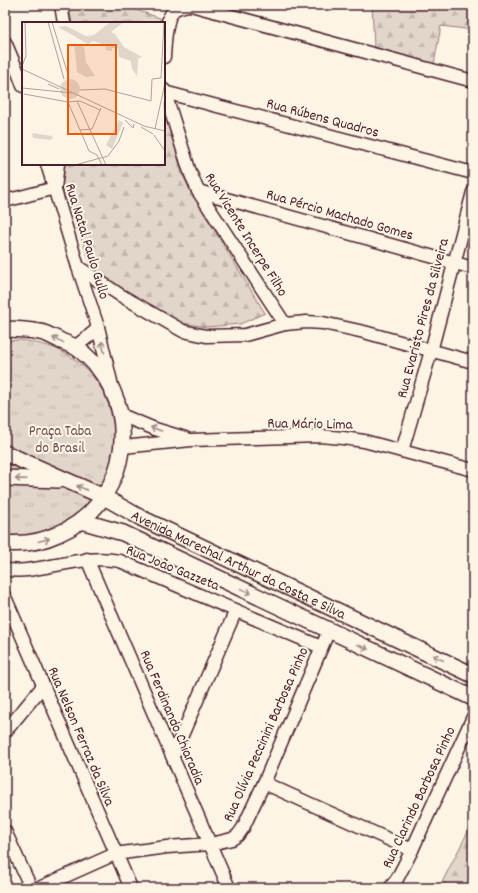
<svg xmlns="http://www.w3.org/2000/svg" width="478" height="893" viewBox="0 0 478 893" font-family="Dekko,sans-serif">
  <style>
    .forest { fill: url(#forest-firs); stroke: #967a7a }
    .park { fill: url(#park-tufts); stroke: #967a7a }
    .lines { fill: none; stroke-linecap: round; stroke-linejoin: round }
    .minor-casing { stroke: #4a1f2b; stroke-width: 15 }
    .major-casing { stroke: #4a1f2b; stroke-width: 18 }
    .minor { stroke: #fcf5e5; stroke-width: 12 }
    .major { stroke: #fcf5e5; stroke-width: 15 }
    .oneway { stroke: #a38a88 }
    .labels { text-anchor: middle; stroke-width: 4; stroke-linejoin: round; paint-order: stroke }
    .street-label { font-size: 15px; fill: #4a1f2b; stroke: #fcf5e5 }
    .park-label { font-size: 15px; fill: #704c53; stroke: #fcf5e5 }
    .inset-road { fill: none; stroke: #b59f9b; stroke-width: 1 }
    .view { fill: #e8590c; fill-opacity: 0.15; stroke: #e8590c; stroke-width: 2 }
    .inset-edge { fill: none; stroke: #4a1f2b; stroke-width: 2 }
  </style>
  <defs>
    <pattern id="forest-firs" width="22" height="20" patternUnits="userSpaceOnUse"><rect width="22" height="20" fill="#e2d5ca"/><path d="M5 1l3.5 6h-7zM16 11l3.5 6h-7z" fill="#c3b6ae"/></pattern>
    <pattern id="park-tufts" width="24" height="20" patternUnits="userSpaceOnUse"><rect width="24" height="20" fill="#e2d5ca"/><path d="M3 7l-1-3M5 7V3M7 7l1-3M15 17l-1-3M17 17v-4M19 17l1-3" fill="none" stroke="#c3b6ae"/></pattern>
  </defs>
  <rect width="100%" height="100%" fill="#fcf5e5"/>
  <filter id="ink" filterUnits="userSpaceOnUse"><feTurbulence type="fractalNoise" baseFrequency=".025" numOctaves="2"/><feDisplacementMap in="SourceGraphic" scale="8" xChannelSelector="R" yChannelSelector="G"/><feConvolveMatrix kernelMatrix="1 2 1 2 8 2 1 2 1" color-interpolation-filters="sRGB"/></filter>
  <g filter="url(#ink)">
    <g class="forest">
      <polygon points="66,5 121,5 160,18 160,23 72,23 70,13"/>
      <polygon points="372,5 473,5 473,30 441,26 434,64 374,47"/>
      <polygon points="164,101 182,174 204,213 265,313 240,324 206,327 177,322 120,288 92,267 62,188 65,164 164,164"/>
      <polygon points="473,822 473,888 439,888"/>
    </g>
    <path class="park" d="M20 340C40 343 58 347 74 359 112 385 124 437 107 479 105 484 100 489 96 494 92 499 89 506 84 511 79 516 57 529 50 531 36 537 20 536 5 536V341Z"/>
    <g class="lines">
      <g class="minor-casing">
        <g id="minor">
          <polyline points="61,5 64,23"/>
          <polyline points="191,5 473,81"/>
          <polyline points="5,42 19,75 23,86"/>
          <path d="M164 57C165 45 165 18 174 10 178 7 184 6 189 5"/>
          <polyline points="164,90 190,172 198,191 285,324"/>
          <polyline points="164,92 473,173"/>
          <polyline points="47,164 78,267 98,327 112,386"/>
          <polyline points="198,191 473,268"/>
          <polyline points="5,201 55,188 58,164"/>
          <polyline points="78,267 120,295 183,331 206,336 245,335 285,324 306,322 323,323 364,332 473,362"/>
          <polyline points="75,347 94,332 98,327"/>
          <polyline points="121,415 155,429 185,438"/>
          <polyline points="123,447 191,440 320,436 343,438 364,441 473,470"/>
          <polyline points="402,451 431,351 473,192"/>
          <polyline points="87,559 229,888"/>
          <path d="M5 570C12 570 20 571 27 570 59 566 88 555 120 561L321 647"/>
          <polyline points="5,597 131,888"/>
          <polyline points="5,732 43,686"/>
          <polyline points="173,756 236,610"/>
          <polyline points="264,783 412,850"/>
          <polyline points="5,831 31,888"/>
          <polyline points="39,888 115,854 167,847 211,844 232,839 238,835 243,828 264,783 329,630"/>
          <polyline points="390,888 397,879 412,850 473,717"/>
        </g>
      </g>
      <g class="major-casing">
        <g id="major">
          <path d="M5 330C12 328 37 331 44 333 50 335 55 338 61 341 65 343 70 344 75 347 84 352 92 361 99 369 143 423 122 507 58 534 41 542 23 545 5 543"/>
          <path id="s1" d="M5 453 104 497 141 518 473 675"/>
          <polyline points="5,478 59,480"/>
          <polyline points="81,521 123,533 473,698"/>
        </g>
      </g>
      <use href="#minor" class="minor"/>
      <use href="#major" class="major"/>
    </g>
    <defs><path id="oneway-shaft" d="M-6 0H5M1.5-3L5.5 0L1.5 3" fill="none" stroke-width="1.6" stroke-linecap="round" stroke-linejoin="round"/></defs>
    <g class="oneway">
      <use href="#oneway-shaft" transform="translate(58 340) rotate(-156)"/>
      <use href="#oneway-shaft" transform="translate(103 347) rotate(-104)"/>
      <use href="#oneway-shaft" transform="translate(156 429) rotate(-161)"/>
      <use href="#oneway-shaft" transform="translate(21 479) rotate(-178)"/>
      <use href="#oneway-shaft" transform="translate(82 488) rotate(-157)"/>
      <use href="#oneway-shaft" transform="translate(44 540) rotate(-15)"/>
      <use href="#oneway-shaft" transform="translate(246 591) rotate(25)"/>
      <use href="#oneway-shaft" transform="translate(363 647) rotate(25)"/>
      <use href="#oneway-shaft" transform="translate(438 658) rotate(-155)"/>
    </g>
  </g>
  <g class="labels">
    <g class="street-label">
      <text transform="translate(323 117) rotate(15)" y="5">Rua Rúbens Quadros</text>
      <text transform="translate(340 214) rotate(16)" y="5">Rua Pércio Machado Gomes</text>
      <text transform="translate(247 234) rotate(58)" y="5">Rua Vicente Incerpe Filho</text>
      <text transform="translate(88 241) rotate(73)" y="5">Rua Natal Paulo Gullo</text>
      <text transform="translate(422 318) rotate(-75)" y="5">Rua Evaristo Pires da Silveira</text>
      <text transform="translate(310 423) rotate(1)" y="5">Rua Mário Lima</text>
      <text dy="5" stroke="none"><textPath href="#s1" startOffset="259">Avenida Marechal Arthur da Costa e Silva</textPath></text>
      <text transform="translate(173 567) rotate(22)" y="5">Rua João Gazzeta</text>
      <text transform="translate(173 717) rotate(67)" y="5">Rua Ferdinando Chiaradia</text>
      <text transform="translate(265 734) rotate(-66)" y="5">Rua Olívia Peccinini Barbosa Pinho</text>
      <text transform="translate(82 736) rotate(67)" y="5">Rua Nelson Ferraz da Silva</text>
      <text transform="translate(418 797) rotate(-65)" y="5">Rua Clarindo Barbosa Pinho</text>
    </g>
    <g class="park-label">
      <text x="60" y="435">Praça Taba<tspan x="60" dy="17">do Brasil</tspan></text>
    </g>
  </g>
  <g transform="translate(22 22)">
    <rect width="143" height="143" fill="#fcf5e5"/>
    <path d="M102 0 89 10 93 12 102 25 120 35 116 37 115 54 110 47 109 39 97 35 96 26H90V29L84 28 83 23 71 19 66 22 36 5 44 4 64 14 72 13 87 1ZM52 21 62 25 64 40 73 54 64 55 55 50ZM97 98 101 101 90 127 84 123Z" fill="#e2d5ca"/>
    <path d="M38 67a10 10 0 1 1 20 0a10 10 0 1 1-20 0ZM10 111 30 114 31 116 28 118 11 116Z" fill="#e2d5ca"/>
    <path class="inset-road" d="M26 0 42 57M30 0 47 56M0 44 4 34 3 0M0 47 122 104 143 109M26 62 37 67M0 66 50 71M58 68 83 67 129 79 130 57 139 56 142 0M2 72 46 80 58 79 78 88M55 79 84 143M46 80 67 129 75 133 80 143M142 80 143 104M103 98 111 106 112 102M119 105 131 112M133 107 143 61M58 108 70 107 79 86M132 113 143 129M25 143H52M53 143 86 134 97 119 102 105"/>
    <path class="view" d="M46 23H94V112H46Z"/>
    <rect width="143" height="143" class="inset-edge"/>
  </g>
  <rect width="478" height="893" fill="none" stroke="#fcf5e5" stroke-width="20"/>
  <rect x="10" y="10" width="458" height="873" fill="none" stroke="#4a1f2b" stroke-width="1.5" filter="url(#ink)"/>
</svg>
